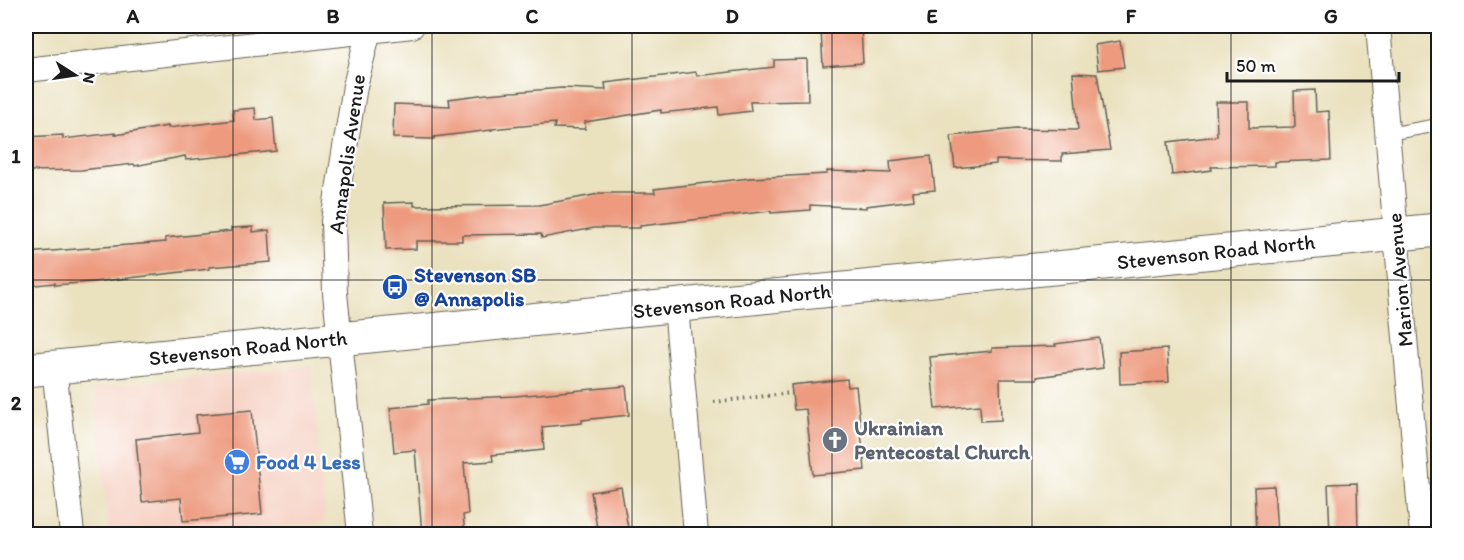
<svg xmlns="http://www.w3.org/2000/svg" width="1464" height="560" viewBox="0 0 1464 560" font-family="Itim,sans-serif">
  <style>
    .built { fill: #f6d2c4 }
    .building { fill: #ed9a7e }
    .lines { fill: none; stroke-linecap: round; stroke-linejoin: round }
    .lane-casing { stroke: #646155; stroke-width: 14 }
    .street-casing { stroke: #646155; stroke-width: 26 }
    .secondary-casing { stroke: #646155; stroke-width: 35 }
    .path { stroke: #646155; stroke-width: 4; stroke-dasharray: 1.5 4.5; stroke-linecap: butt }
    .lane { stroke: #fff; stroke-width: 12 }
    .street { stroke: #fff; stroke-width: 24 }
    .secondary { stroke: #fff; stroke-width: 33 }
    .grid { fill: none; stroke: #1c1c1c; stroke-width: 1.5; stroke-opacity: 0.55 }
    .labels { text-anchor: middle; stroke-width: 4.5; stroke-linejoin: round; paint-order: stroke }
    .street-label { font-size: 21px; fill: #1c1c1c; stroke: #fff }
    .transit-label { font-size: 21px; font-weight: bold; fill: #164399; stroke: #fff; text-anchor: start }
    .worship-label { font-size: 21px; font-weight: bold; fill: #5b616d; stroke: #fff; text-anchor: start }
    .shop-label { font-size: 21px; font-weight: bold; fill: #366cbe; stroke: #fff; text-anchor: start }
    .neatline { fill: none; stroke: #1c1c1c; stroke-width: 2 }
    .grid-label { font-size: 20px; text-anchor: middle; font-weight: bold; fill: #1c1c1c }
  </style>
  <rect width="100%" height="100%" fill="#fff"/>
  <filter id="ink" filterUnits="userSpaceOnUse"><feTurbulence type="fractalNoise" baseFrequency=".0167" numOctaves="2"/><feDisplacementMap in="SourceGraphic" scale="12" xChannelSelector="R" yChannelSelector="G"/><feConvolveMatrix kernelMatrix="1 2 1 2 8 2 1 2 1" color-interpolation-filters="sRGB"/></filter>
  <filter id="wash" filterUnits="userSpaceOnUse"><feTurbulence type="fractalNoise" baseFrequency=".008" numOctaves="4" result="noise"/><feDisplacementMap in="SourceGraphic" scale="24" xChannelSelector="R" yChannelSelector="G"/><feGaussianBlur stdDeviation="1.35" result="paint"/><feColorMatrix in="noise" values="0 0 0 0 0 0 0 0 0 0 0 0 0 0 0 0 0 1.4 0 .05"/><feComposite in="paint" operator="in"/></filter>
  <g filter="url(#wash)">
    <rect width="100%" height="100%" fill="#eae1bf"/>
    <polygon class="built" points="311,366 326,522 195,534 109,534 95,387"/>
    <g id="blocks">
      <g class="building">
        <polygon points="861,28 863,63 823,66 821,30"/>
        <polygon points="1120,41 1124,67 1098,70 1095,45"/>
        <polygon points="807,59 808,101 750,102 751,111 719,115 718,107 661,113 661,110 585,122 585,129 554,128 555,123 491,129 492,130 434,137 434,139 393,138 394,104 450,106 449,99 487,94 562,88 606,90 605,83 696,72 697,76 774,67 774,60"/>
        <polygon points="1073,73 1097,74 1110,150 1062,154 1062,161 996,160 996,164 955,168 951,136 1016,129 1078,130"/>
        <polygon points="1315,90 1316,112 1329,111 1331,160 1275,162 1275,166 1211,167 1212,170 1172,175 1168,142 1217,136 1216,102 1249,102 1249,128 1295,127 1294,91"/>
        <polygon points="255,108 256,120 273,118 276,151 186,160 185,156 135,166 134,164 81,170 26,171 26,137 63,135 63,139 115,133 115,135 168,126 168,128 234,120 233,110"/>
        <polygon points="931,156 935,190 913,192 914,200 866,206 866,208 810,205 810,210 771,213 771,211 640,226 640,228 594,228 542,238 541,234 462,235 462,241 416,241 416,249 386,250 384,203 414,202 414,206 539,205 599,194 599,193 655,193 654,189 750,178 827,174 827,171 891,173 890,161"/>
        <polygon points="253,227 253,232 269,230 271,262 209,267 209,269 93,282 55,285 55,283 26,286 26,253 166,242 165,238 231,231 231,228"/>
        <polygon points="1099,338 1103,368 1037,377 1037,379 1000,379 1001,420 981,421 980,405 935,409 930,357 992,351 992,348 1056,346 1055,344"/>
        <polygon points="1167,349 1169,382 1120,384 1119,352"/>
        <polygon points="847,379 848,387 856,386 865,470 813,475 806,409 794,410 791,385"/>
        <polygon points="626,386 629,415 582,420 582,423 542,427 544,450 492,455 493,461 464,463 468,514 463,515 465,534 422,534 415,450 394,452 390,408 428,404 428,400 515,396"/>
        <polygon points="252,410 262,514 183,521 181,498 142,502 136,439 198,432 196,415"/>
        <polygon points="1357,483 1358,534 1330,534 1328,484"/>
        <polygon points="1274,486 1277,534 1256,534 1254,487"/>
        <polygon points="621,487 628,528 598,534 591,492"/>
      </g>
    </g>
  </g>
  <g filter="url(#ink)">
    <use href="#blocks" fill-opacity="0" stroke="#646155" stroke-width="1.5"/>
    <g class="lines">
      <g class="lane-casing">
        <polyline id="lane" points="1388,134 1438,125"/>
      </g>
      <g class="street-casing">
        <g id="street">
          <polyline points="1378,26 1422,534"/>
          <polyline points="26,70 412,26"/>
          <polyline points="676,306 696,534"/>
          <polyline points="54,367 72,534"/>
          <polyline points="360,534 335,293 333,221 355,86 370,26"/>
        </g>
      </g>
      <g class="secondary-casing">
        <polyline id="secondary" points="26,370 1438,230"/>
      </g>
      <polyline class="path" points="714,402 792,393"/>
      <use href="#lane" class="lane"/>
      <use href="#street" class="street"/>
      <use href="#secondary" class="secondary"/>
    </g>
  </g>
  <path class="grid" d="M233 26V534M432 26V534M632 26V534M832 26V534M1032 26V534M1231 26V534M26 280H1438"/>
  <defs>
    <g id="bus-disc" transform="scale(1.35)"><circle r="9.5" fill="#1a4fb4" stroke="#fff"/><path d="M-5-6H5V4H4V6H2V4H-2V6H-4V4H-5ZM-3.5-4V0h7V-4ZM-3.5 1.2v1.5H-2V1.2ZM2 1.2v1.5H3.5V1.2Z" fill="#fff"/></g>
    <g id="church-disc" transform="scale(1.35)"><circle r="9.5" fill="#6b7280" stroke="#fff"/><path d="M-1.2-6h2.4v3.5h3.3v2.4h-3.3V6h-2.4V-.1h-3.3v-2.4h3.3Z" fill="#fff"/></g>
    <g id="supermarket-disc" transform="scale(1.35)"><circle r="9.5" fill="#3f7fe0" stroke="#fff"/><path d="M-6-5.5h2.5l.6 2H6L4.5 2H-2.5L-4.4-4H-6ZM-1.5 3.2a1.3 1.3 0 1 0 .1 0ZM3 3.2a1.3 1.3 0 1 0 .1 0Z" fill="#fff"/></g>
  </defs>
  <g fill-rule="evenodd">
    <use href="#bus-disc" x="395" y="287"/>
    <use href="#church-disc" x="835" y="440"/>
    <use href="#supermarket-disc" x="237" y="462"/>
  </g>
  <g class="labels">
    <g class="street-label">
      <text transform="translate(347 154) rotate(-82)" y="7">Annapolis Avenue</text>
      <text transform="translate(1216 252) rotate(-6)" y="7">Stevenson Road North</text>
      <text transform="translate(1400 280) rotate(-95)" y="7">Marion Avenue</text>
      <text transform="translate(732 301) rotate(-6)" y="7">Stevenson Road North</text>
      <text transform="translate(248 348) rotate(-6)" y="7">Stevenson Road North</text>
    </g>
    <g class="transit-label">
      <text x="414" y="282">Stevenson SB<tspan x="414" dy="24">@ Annapolis</tspan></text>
    </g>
    <g class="worship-label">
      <text x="854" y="435">Ukrainian<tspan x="854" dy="24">Pentecostal Church</tspan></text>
    </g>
    <g class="shop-label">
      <text x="256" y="469">Food 4 Less</text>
    </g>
  </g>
  <rect width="1464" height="560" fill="none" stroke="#fff" stroke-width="66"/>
  <g transform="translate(75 75) rotate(102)" stroke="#ffffff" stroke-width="4.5" paint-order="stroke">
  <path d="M0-4.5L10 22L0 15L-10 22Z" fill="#1c1c1c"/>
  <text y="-9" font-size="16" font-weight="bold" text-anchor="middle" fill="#1c1c1c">N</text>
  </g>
  <path d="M1227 72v9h172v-9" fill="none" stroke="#1c1c1c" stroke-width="3"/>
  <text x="1236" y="72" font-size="18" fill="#1c1c1c" stroke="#ffffff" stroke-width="4.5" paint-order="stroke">50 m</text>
  <rect x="33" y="33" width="1398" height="494" class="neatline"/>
  <g class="grid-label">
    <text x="133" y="23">A</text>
    <text x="333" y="23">B</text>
    <text x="532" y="23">C</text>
    <text x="732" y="23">D</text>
    <text x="932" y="23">E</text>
    <text x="1131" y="23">F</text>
    <text x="1331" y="23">G</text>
    <text x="16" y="163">1</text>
    <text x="16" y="410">2</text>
  </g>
</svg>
